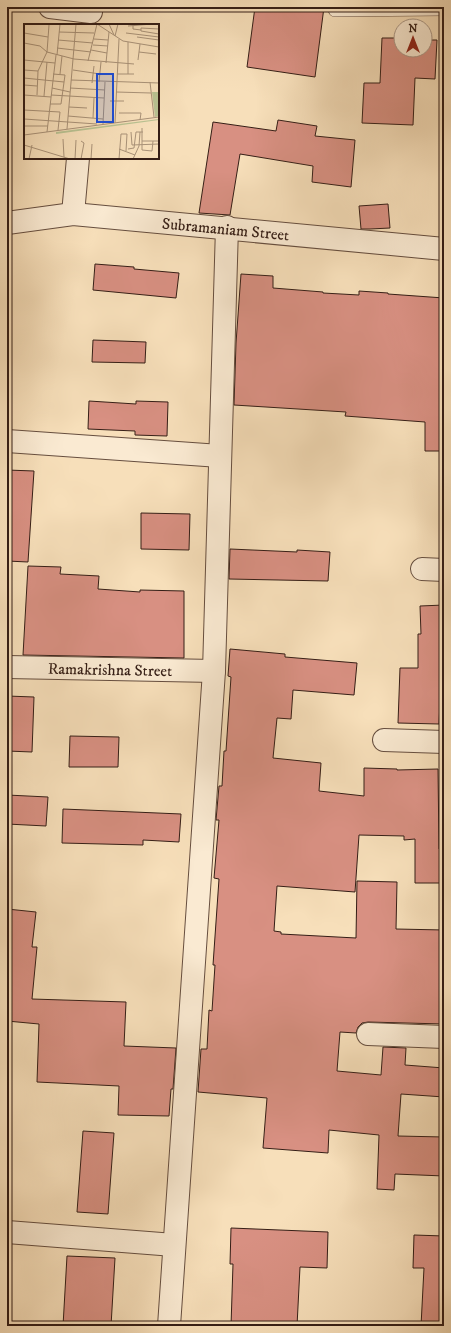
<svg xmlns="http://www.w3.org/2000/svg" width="451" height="1333" viewBox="0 0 451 1333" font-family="'IM FELL DW Pica',serif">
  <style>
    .building { fill: #d89082; stroke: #351e16 }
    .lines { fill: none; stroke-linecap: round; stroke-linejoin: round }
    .lane-casing { stroke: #664e3f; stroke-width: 14 }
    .street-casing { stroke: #664e3f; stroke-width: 24 }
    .lane { stroke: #faead2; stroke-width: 13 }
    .street { stroke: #faead2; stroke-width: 22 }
    .labels { text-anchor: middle; stroke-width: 4; stroke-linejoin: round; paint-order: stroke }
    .street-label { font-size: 16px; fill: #351e16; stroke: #faead2 }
    .inset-road { fill: none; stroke: #a99278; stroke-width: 1 }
    .view { fill: #1d4ed8; fill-opacity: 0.15; stroke: #1d4ed8; stroke-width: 2 }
    .inset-edge { fill: none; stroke: #351e16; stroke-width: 2 }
  </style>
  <rect width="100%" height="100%" fill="#f7dfba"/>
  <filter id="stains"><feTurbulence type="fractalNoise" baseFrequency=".005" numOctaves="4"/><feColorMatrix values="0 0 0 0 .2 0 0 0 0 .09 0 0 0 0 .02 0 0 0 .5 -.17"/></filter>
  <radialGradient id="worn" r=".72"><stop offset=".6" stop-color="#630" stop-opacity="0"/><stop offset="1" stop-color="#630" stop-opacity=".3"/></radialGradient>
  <g class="building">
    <polygon points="255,7 324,7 315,77 247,67"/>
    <polygon points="382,38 401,38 401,50 425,50 425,40 437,40 435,79 415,78 413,125 362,123 364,83 380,83"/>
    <polygon points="278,120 317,126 315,136 355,140 351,187 312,182 313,166 240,154 230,215 199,213 213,122 276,131"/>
    <polygon points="388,204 390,228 370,229 361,229 359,206"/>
    <polygon points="95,264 134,267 134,269 179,273 176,298 93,290"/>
    <polygon points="241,274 273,276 273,288 323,292 323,293 359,295 359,291 388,293 388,294 444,298 444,451 425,451 425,422 345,416 346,412 234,405 236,343"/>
    <polygon points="93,340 146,342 145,363 92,362"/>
    <polygon points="89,401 136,404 136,401 168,402 167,436 135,435 135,431 88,429"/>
    <polygon points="7,470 34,471 28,562 7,561"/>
    <polygon points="141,513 190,514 189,550 141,549"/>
    <polygon points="230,549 297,552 297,550 330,552 328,581 229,579"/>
    <polygon points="28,566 61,567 60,574 99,576 98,589 140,592 140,590 184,591 184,658 23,655"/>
    <polygon points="444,605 444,657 442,657 439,724 398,723 400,668 418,668 418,634 421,634 420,606"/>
    <polygon points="230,649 285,654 285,657 357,663 354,695 293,690 291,719 277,718 273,758 321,763 319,791 364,796 364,768 397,769 397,770 438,769 439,849 444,849 444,883 415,883 415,839 404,840 404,836 359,835 355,892 277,886 274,931 281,932 281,934 356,938 357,881 397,882 396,929 444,930 444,1024 368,1022 362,1023 358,1027 356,1033 340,1032 337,1071 381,1075 383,1047 406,1048 405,1065 444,1068 444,1097 401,1094 398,1136 444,1137 444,1176 395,1174 394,1190 377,1189 379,1135 329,1130 328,1153 263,1148 267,1098 198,1092 201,1049 207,1049 209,1010 212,1011 215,965 213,965 219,879 214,878 219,820 216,820 219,786 222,786 224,751 226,751 231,677 228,676"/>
    <polygon points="7,696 34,697 32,752 7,751"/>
    <polygon points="70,736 119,737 118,767 69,767"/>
    <polygon points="7,795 48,797 46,826 7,824"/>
    <polygon points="63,809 181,814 179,842 143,840 143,845 62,843"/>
    <polygon points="7,909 36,912 32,947 37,947 32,999 126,1002 124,1046 176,1048 173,1089 171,1089 169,1116 118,1115 119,1086 37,1082 39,1024 7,1021"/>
    <polygon points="83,1131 114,1133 108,1214 77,1212"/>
    <polygon points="231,1228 328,1232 327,1268 300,1267 297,1326 231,1326 233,1264 230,1264"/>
    <polygon points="414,1235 444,1236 444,1326 421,1326 424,1268 413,1268"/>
    <polygon points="67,1256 115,1258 111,1326 63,1326"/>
  </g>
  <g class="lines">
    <g class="lane-casing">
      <polyline id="lane" points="335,10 444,9"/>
    </g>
    <g class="street-casing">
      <g id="street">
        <polyline points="50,7 91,12"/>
        <polyline points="73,214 78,158"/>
        <path id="s1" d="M7 223 73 214 444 249"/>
        <polyline points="7,441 220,456"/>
        <polyline points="422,569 444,570"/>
        <path id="s2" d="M7 667 214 671"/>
        <polyline points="384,740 444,742"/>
        <polyline points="368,1034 444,1037"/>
        <polyline points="7,1232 174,1245"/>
        <polyline points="169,1326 214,671 227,227"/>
      </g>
    </g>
    <use href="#lane" class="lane"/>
    <use href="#street" class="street"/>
  </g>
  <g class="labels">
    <g class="street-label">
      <text dy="6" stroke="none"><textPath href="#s1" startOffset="220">Subramaniam Street</textPath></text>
      <text dy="6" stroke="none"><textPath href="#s2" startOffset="103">Ramakrishna Street</textPath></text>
    </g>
  </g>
  <g transform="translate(24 24)">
    <rect width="135" height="135" fill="#f7dfba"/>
    <path d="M135 95V96L32 110V108Z" fill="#b9c292"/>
    <path d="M128 68H135V92L131 93Z" fill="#b9c292"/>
    <path class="inset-road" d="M21 0H35M73 0 99 17 135 23M85 0 90 11M109 0V5L117 6M104 2 128 0M117 4V7L135 10M117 4 135 5M35 8 70 9M0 9 24 13M102 9 135 13M91 12 94 0M113 13 135 16M70 15 84 16M34 16 69 19M0 19 16 22 23 28 50 35 110 40M69 21 84 22M33 24 67 28M67 26 83 29M115 28 132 30M33 31 36 0M0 36 31 39M114 36 116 20M64 37 73 0M82 39 85 8M0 46 14 47M49 46 76 50M36 50 38 32M93 50H110M104 50V18M0 54 40 58M47 56 135 59M75 58 77 38M126 58 130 93M68 59 70 42M0 61 13 62M28 64 46 68M46 64 81 66M92 68 127 69M0 71 27 73M13 71 14 47 23 28 25 1M27 71 80 74M20 72 23 38M86 77H100M26 80H37L41 51 29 50M45 83 63 84M0 86 36 88 34 106M95 89H117L116 96M44 92 79 95M69 94 70 74M0 95 73 100M91 99 95 15M79 100 81 58M0 102H24M118 104V126L128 127 129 117M43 105 52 0M23 108 32 31M107 108 108 121 135 120M0 111 135 93M39 115 40 133M118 117H135M0 121 46 135M95 125 111 131M104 125 110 124 112 108H119M5 135 8 121M51 135 52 116M57 135 60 119 57 117M67 135 68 120M95 135 97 110H103L102 127M109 135 115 122 116 108"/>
    <path class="view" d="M73 50H89V98H73Z"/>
    <rect width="135" height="135" class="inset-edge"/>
  </g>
  <rect width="451" height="1333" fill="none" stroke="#f7dfba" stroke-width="24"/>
  <rect x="8" y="8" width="435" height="1317" fill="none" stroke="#351e16" stroke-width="2"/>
  <rect x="12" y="12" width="427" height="1309" fill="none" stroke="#351e16"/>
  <g transform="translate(413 38)"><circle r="19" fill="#faead2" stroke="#ab9887"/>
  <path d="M0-3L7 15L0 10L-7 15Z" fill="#8f2418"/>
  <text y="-6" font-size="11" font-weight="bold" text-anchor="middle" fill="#351e16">N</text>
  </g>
  <rect width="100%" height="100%" filter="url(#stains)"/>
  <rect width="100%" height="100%" fill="url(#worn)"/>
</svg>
